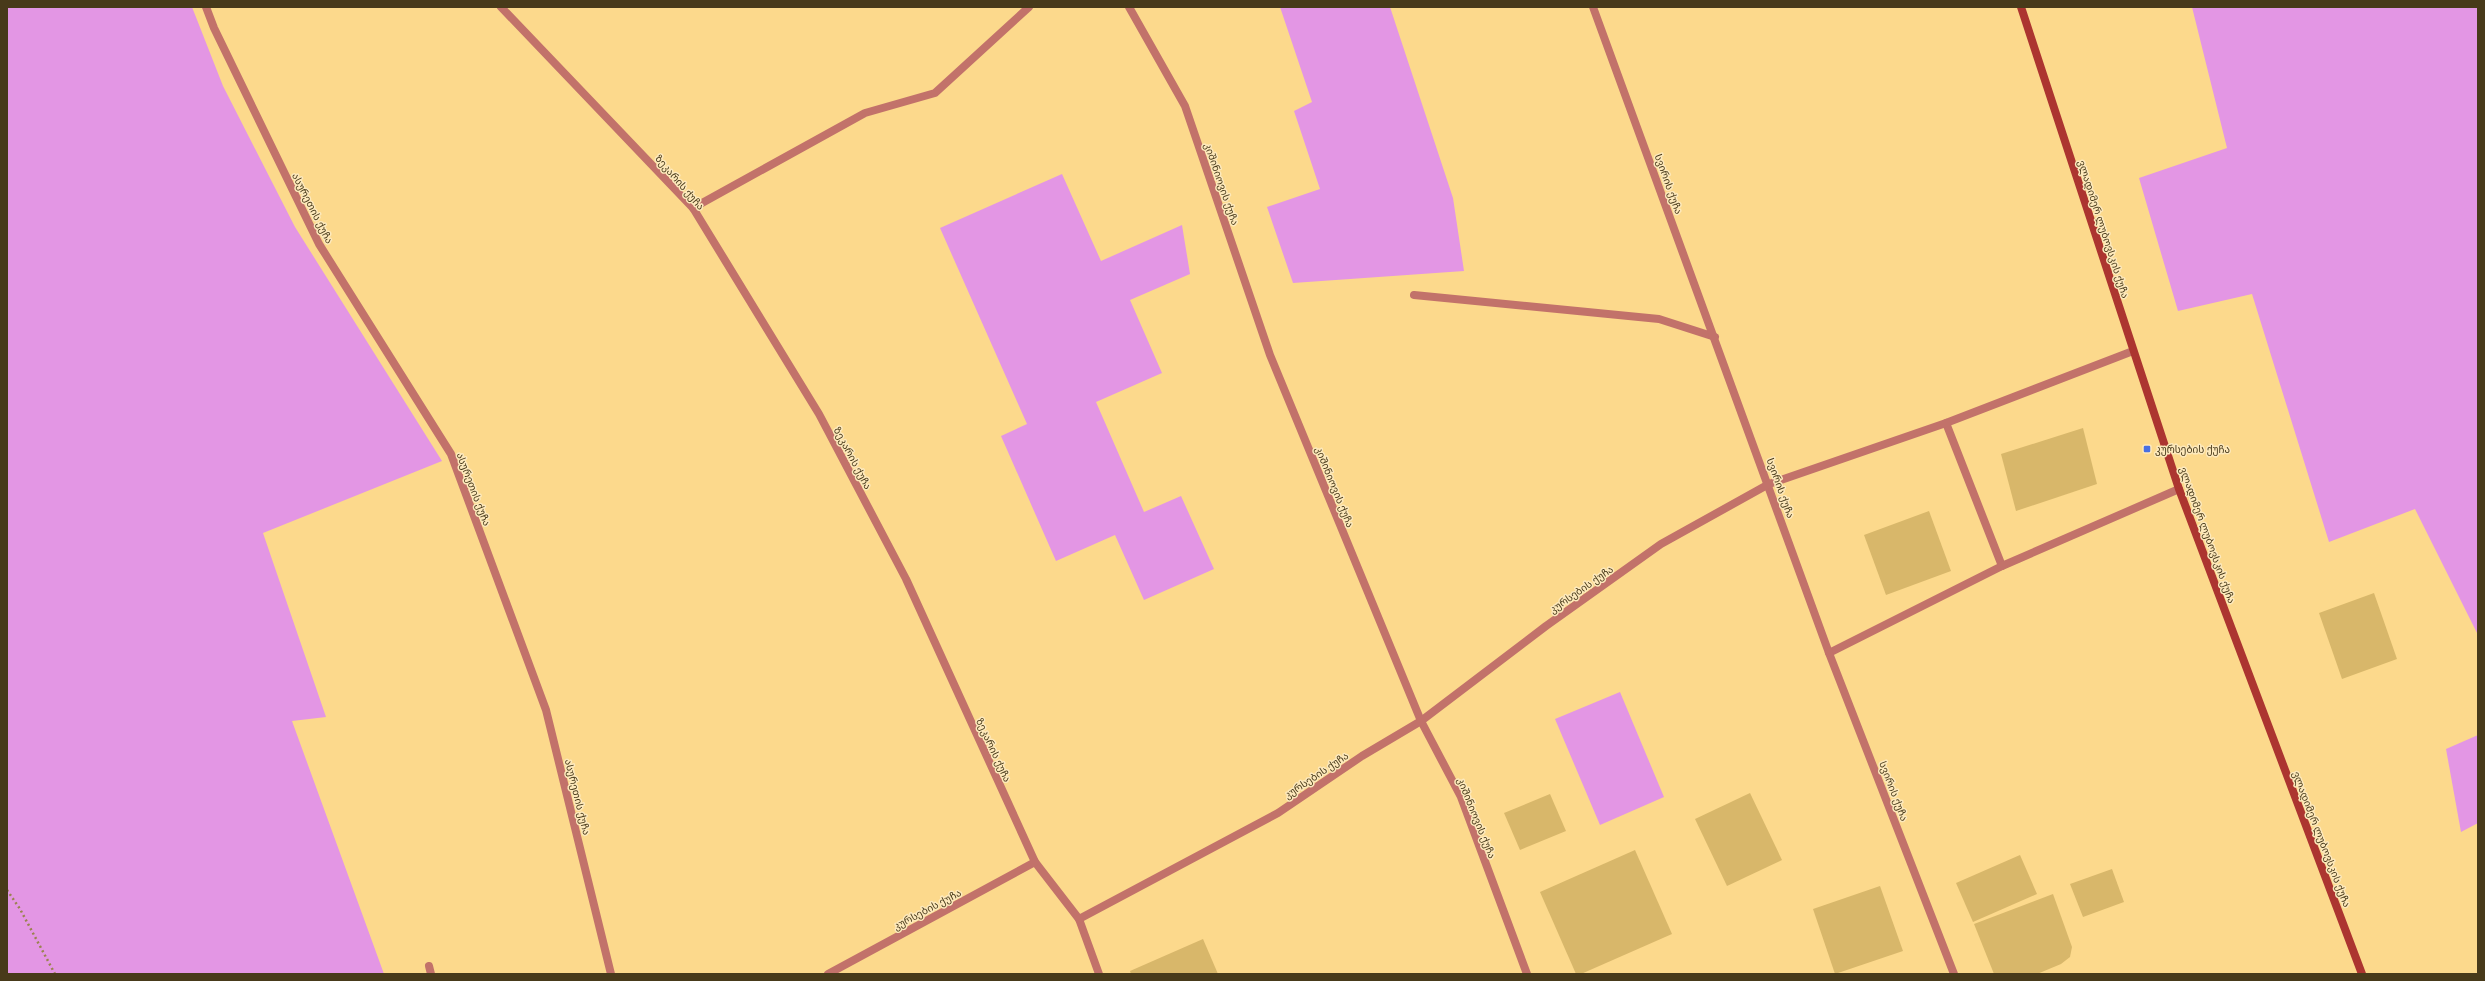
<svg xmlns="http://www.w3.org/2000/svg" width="2485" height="981" viewBox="0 0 2485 981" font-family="'Fira Sans Condensed','Noto Sans Georgian',sans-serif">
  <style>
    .green { fill: #e396e4 }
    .building { fill: #d8b76a }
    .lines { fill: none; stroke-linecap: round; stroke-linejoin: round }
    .path { stroke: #9a824e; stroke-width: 2.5; stroke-dasharray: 2 3; stroke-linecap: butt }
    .lane { stroke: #c2726a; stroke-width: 8 }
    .street { stroke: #c2726a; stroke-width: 8 }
    .secondary { stroke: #ac3530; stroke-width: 8 }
    .poi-dot { fill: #486fe2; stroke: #fde9bc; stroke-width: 1.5 }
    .labels { text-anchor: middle; stroke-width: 3; stroke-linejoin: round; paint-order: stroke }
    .street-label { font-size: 10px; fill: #483a1a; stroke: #fde9bc }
    .poi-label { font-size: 10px; fill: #483a1a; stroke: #fde9bc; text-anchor: start }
  </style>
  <rect width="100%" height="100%" fill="#fcd98c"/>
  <g class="green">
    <polygon points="7,7 192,7 223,86 295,227 442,461 263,533 326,717 292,721 384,974 7,974"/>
    <polygon points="1280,7 1390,7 1453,198 1464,271 1293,283 1267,207 1320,189 1294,111 1312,102"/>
    <polygon points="2192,7 2478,7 2478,635 2415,509 2329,542 2252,294 2178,311 2139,178 2227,148"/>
    <polygon points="1062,174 1101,261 1182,225 1190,274 1130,300 1162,373 1096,402 1144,512 1181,496 1214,569 1144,600 1115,535 1056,561 1001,436 1027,424 940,228"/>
    <polygon points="1620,692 1664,797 1600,825 1555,719"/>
    <polygon points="2478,735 2478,823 2461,832 2446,749"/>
  </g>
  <g class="building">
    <polygon points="2083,428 2097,484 2016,511 2001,454"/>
    <polygon points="1929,511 1951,571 1886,595 1864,535"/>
    <polygon points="2374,593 2397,659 2342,679 2319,613"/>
    <polygon points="1750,793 1782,860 1727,886 1695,819"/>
    <polygon points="1550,794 1566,831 1520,850 1504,813"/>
    <polygon points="1635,850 1672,934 1581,974 1576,974 1540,892"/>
    <polygon points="2020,855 2037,894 1973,922 1956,883"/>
    <polygon points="2112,869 2124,902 2083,917 2070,884"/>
    <polygon points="1880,886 1903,951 1835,974 1813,909"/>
    <polygon points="2053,894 2072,947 2070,957 2061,964 2037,974 1994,974 1974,924"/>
    <polygon points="1203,939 1218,974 1131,974 1130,971"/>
  </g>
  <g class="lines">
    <polyline class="path" points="7,890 20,909 55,974"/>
    <g class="lane">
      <polyline points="1414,295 1659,319 1715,337"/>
      <polyline points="1946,423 2002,566"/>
      <polyline points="1829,653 2002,566 2179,489"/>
      <polyline points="429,966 431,974"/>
    </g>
    <g class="street">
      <polyline points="206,7 214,28 319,244 451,454 546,710 611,974"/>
      <polyline points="501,7 693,208 819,414 906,579 1035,862 1079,919 1099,974"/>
      <polyline points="1129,7 1185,106 1270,355 1421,721 1461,797 1527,974"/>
      <polyline points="1593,7 1829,653 1954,974"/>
      <polyline points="693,208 865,113 935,93 1029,7"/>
      <polyline points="1079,919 1278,813 1362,756 1421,721 1546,626 1661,544 1769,484 1946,423 2133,351"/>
      <polyline points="828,974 1035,862"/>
    </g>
    <polyline class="secondary" points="2021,7 2179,489 2362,974"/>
  </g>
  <rect class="poi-dot" x="2143" y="445" width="8" height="8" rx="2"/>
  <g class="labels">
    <g class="street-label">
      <text transform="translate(680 182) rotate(49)" y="4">ზეკარის ქუჩა</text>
      <text transform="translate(1222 184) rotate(71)" y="4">კიშინიოვის ქუჩა</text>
      <text transform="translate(1669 184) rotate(70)" y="4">სვირის ქუჩა</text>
      <text transform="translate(313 208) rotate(63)" y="4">ასურეთის ქუჩა</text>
      <text transform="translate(2104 229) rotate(72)" y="4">ვლადიმერ ლუბოვსკის ქუჩა</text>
      <text transform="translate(853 458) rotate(62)" y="4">ზეკარის ქუჩა</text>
      <text transform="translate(1335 487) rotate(68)" y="4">კიშინიოვის ქუჩა</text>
      <text transform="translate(1781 488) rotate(70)" y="4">სვირის ქუჩა</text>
      <text transform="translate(474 489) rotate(69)" y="4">ასურეთის ქუჩა</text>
      <text transform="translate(2208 535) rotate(70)" y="4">ვლადიმერ ლუბოვსკის ქუჩა</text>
      <text transform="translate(1581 589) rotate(-35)" y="4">კურსების ქუჩა</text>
      <text transform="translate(994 750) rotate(65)" y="4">ზეკარის ქუჩა</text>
      <text transform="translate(1316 775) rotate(-34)" y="4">კურსების ქუჩა</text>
      <text transform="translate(1894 791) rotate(69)" y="4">სვირის ქუჩა</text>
      <text transform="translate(578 797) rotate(76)" y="4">ასურეთის ქუჩა</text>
      <text transform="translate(1477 818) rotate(68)" y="4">კიშინიოვის ქუჩა</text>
      <text transform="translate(2322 839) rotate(69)" y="4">ვლადიმერ ლუბოვსკის ქუჩა</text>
      <text transform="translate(927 909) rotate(-28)" y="4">კურსების ქუჩა</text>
    </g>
    <g class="poi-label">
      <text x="2155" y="453">კურსების ქუჩა</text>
    </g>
  </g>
  <rect width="2485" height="981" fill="none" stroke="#483a1a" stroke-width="16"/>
</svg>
